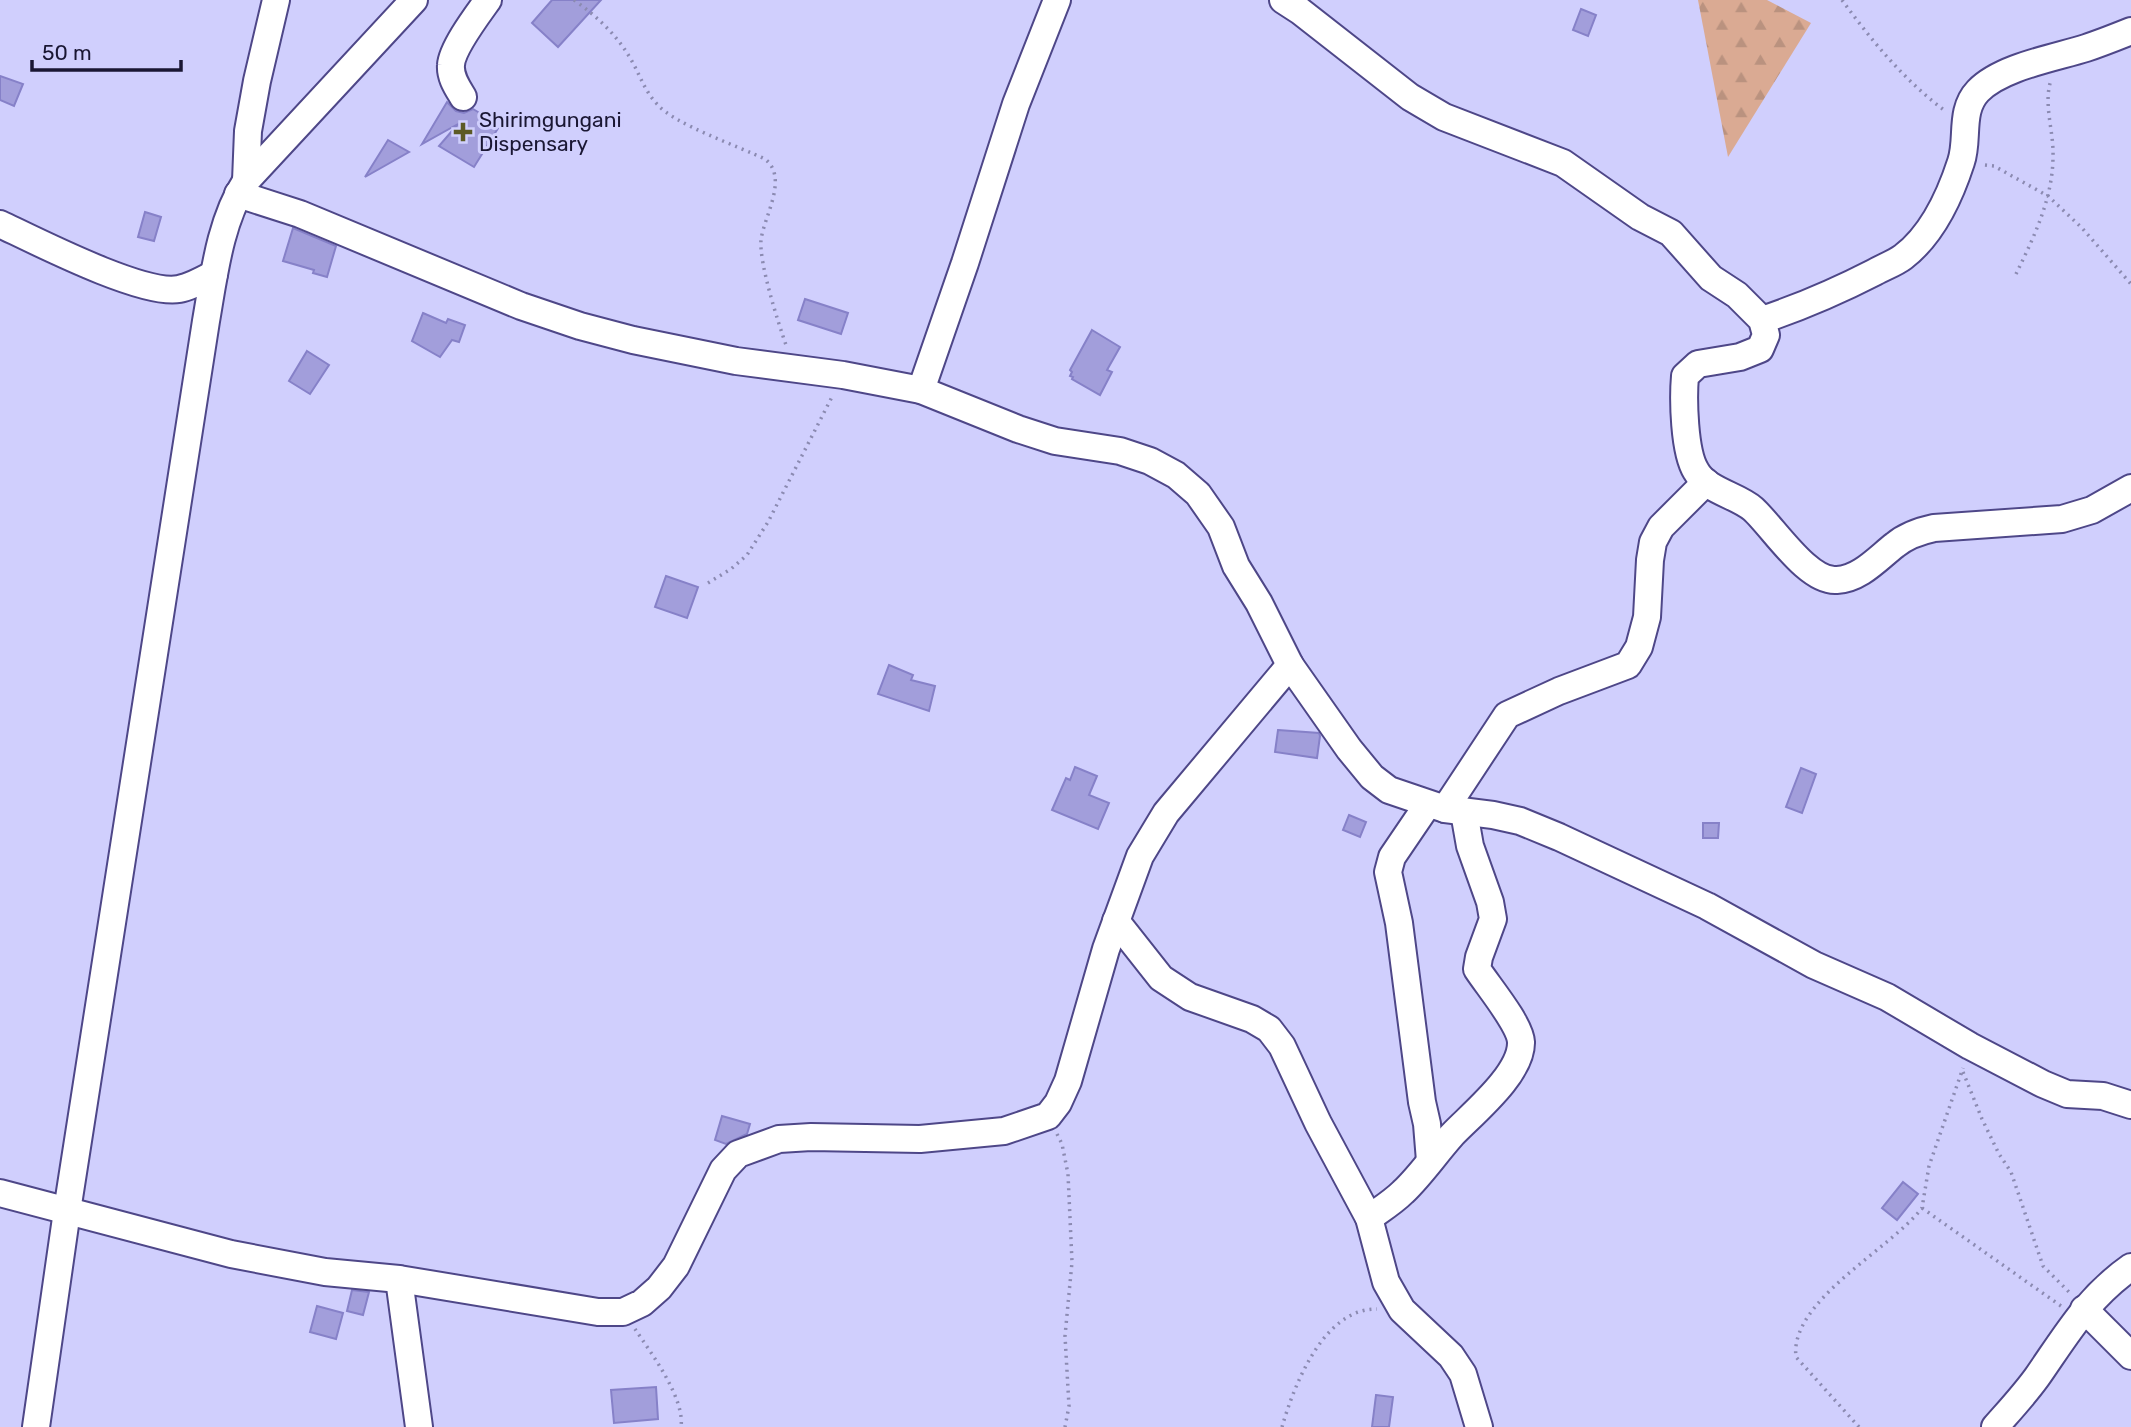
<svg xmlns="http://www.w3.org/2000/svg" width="2131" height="1427" viewBox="0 0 2131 1427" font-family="Rubik,sans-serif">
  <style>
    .forest { fill: url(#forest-firs) }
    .building { fill: #a29edb; stroke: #8681c8; stroke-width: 2 }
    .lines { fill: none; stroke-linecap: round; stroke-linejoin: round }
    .minor-casing { stroke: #4e4788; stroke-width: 30 }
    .path { stroke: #8b8ab1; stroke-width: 3.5; stroke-dasharray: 2 5; stroke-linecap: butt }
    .minor { stroke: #fff; stroke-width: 26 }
    .poi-dot { fill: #5c5a26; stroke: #d0cffd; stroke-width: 2.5 }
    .labels { text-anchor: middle; stroke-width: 6; stroke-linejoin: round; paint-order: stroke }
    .poi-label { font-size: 21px; fill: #1a1733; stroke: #d0cffd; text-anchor: start }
  </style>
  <defs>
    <pattern id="forest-firs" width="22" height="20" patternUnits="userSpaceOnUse" patternTransform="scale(1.75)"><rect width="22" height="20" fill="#daaa93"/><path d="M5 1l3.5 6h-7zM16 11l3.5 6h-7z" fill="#ba927f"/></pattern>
  </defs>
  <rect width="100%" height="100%" fill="#d0cffd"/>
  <polygon class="forest" points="1698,0 1767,0 1811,23 1728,157"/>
  <g class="building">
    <polygon points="552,0 601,0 558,47 532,23"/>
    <polygon points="1581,9 1596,15 1588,36 1573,30"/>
    <polygon points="0,76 23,84 14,106 0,100"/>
    <polygon points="447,102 456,111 464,113 473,109 500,125 474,167 439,146 458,124 422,144"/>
    <polygon points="388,140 409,152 365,177"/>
    <polygon points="145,212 161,217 154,241 138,237"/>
    <polygon points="293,228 336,246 327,277 313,273 314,270 283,261"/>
    <polygon points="805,299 848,313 841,334 798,320"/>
    <polygon points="423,313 446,323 448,319 465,325 459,342 452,340 440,357 412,341"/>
    <polygon points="1092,330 1120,347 1107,370 1112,372 1100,395 1072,379 1073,377 1070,376 1072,372 1070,370"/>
    <polygon points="307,351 329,365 310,394 289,381"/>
    <polygon points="666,576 698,587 687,618 655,607"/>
    <polygon points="889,665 913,675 911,680 935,686 929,711 878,694"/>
    <polygon points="1278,730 1319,733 1320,736 1317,758 1275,752"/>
    <polygon points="1075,767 1097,776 1089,795 1109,803 1098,829 1052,810 1066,778 1070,780"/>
    <polygon points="1801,768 1816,774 1802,813 1786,807"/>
    <polygon points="1349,815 1366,822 1360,837 1343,830"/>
    <polygon points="1703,823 1719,823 1718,838 1703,838"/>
    <polygon points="722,1116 750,1124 747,1134 726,1144 715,1140"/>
    <polygon points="1903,1182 1918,1194 1897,1220 1882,1208"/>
    <polygon points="352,1290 369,1292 363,1315 347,1311"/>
    <polygon points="317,1306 343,1313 336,1339 310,1332"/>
    <polygon points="656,1387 658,1419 614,1423 611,1390"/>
    <polygon points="1376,1395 1393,1397 1389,1427 1372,1427"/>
  </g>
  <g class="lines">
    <g class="minor-casing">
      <g id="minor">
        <path d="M1283 0 1300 11 1410 97 1444 117 1563 163 1640 217 1671 233 1711 278 1737 295 1762 320 1766 335 1760 349 1740 357 1698 364 1685 376C1683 399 1684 452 1696 471 1707 491 1737 495 1753 509 1773 527 1808 583 1837 580 1860 579 1878 558 1895 545 1907 535 1920 531 1934 528L2062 519 2092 510 2131 488"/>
        <path d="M463 97C457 87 450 77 451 65 452 48 478 14 488 0"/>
        <polyline points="246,181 248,131 257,81 276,0"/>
        <polyline points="238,194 300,214 521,306 580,326 633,340 736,361 843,375 921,390 1018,429 1055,441 1120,451 1150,461 1176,475 1198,494 1221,527 1236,566 1259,603 1290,665 1349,749 1372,777 1389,790 1445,809 1493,815 1520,821 1559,837 1707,906 1814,965 1887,997 1970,1046 2043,1084 2067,1094 2103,1096 2131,1105"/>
        <path d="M0 224C36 241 143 296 179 289 190 287 203 280 214 274"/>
        <path d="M1762 320C1801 307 1838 291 1875 272 1884 267 1895 263 1903 257 1932 235 1950 196 1961 162 1969 139 1959 111 1978 91 2001 67 2054 58 2086 48 2101 43 2116 37 2131 31"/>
        <polyline points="921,390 965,263 1016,104 1057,0"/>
        <polyline points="1428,804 1392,857 1388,872 1399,923 1422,1102 1427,1124 1430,1161"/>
        <polyline points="1445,809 1507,715 1559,691 1628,665 1639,647 1647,617 1650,560 1653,542 1661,527 1706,482"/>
        <polyline points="1116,921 1161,978 1190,997 1252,1019 1269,1029 1282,1046 1318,1123 1369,1218 1386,1282 1402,1310 1451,1356 1463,1374 1479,1427"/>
        <polyline points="0,1193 231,1254 325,1272 399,1279 598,1312 623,1312 642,1303 659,1288 676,1266 723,1170 738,1154 779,1139 811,1137 920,1139 1004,1131 1048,1116 1058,1103 1068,1081 1106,949 1140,856 1166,813 1290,665"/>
        <path d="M1369 1218C1380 1210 1393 1202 1403 1192 1421 1175 1435 1154 1452 1135 1472 1114 1522 1074 1521 1042 1520 1024 1488 986 1477 969L1479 957 1493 919 1490 902 1470 846 1464 812"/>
        <polyline points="399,1279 419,1427"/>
        <polyline points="2084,1309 2131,1356"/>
        <path d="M36 1427 67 1211 206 321C214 275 220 221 246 181L414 0"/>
        <path d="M1995 1427C2009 1411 2024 1395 2037 1377 2067 1334 2087 1298 2131 1267"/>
      </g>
    </g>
    <g class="path">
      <path d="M574 0C598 17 619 37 633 63 641 78 646 93 658 105 674 124 740 147 765 159 789 178 764 216 761 240 759 263 778 322 786 345"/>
      <path d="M1842 0C1871 40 1904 80 1944 110"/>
      <polyline points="1985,165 1994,166 2048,196 2082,228 2131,284"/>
      <path d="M2016 274C2034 237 2053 198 2053 156 2054 132 2043 104 2051 80"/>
      <polyline points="708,583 731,569 747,555 768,522 833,395"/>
      <polyline points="1963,1072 1982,1119 1999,1154 2011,1172 2043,1266 2069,1292"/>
      <polyline points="1057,1134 1062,1144 1068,1174 1072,1262 1065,1336 1069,1406 1065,1427"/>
      <polyline points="1922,1208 2061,1306"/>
      <path d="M635 1329C651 1353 685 1398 681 1427"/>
      <path d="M1282 1427C1294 1385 1324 1308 1377 1309"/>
      <path d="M1859 1427 1796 1357C1789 1301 1892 1248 1922 1208L1929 1166 1963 1068"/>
    </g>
    <use href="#minor" class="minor"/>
  </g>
  <path class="poi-dot" d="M459.5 121.5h7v7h7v7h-7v7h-7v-7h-7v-7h7z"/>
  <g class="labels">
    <g class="poi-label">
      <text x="479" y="127">Shirimgungani<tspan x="479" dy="24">Dispensary</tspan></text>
    </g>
  </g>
  <path d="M32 60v10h149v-10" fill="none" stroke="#1a1733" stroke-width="3.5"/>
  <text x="42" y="60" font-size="21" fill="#1a1733" stroke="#d0cffd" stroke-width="5" paint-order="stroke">50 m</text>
</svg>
